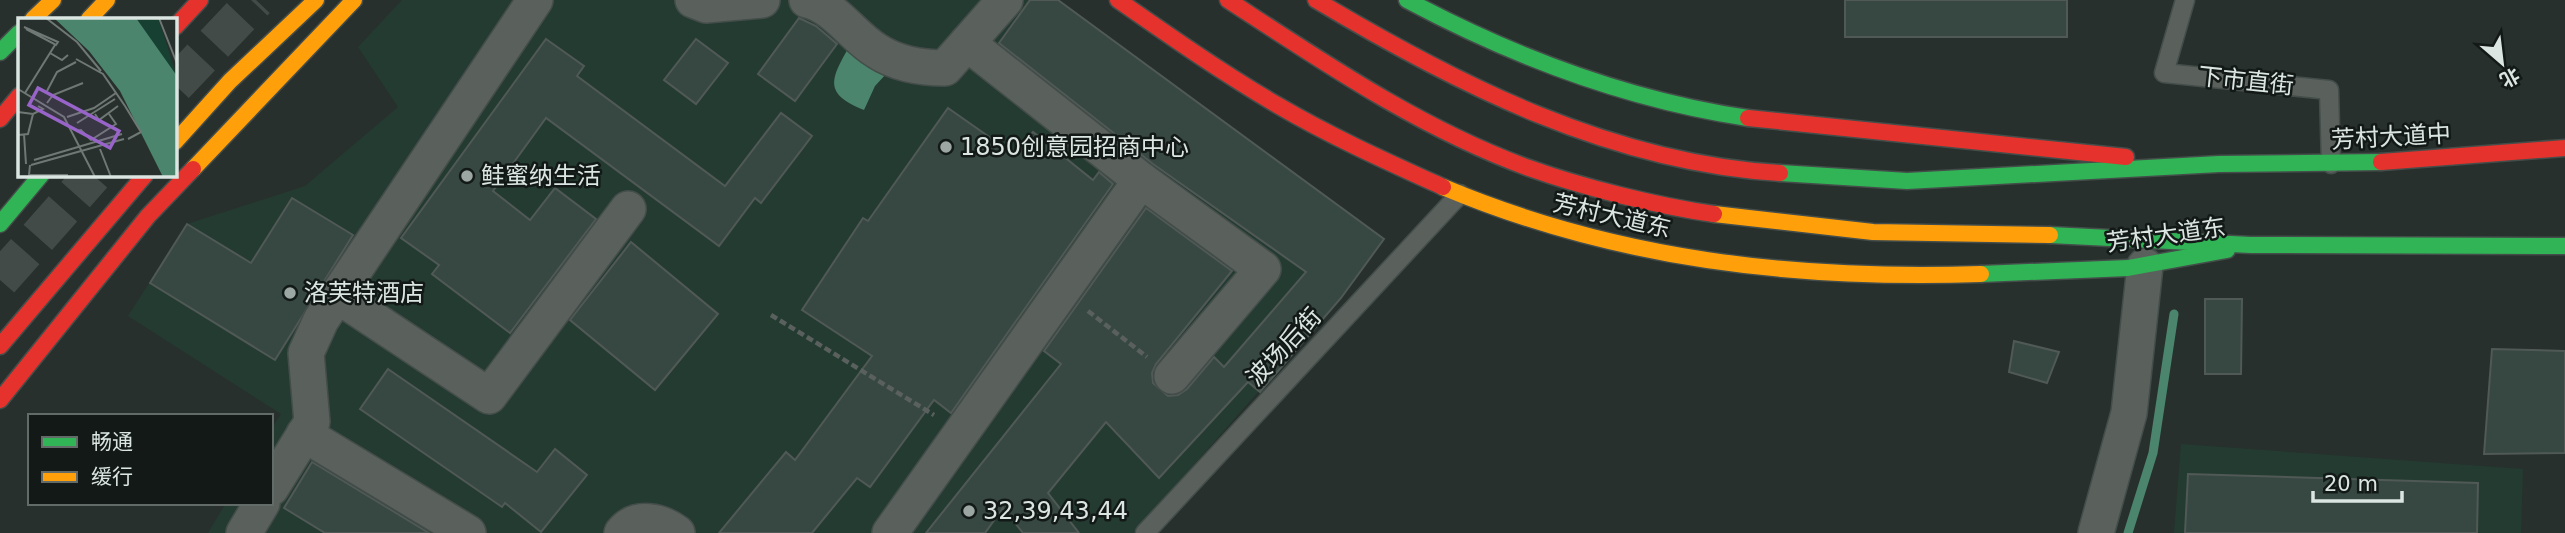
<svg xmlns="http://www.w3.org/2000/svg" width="2565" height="533" viewBox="0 0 2565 533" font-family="'DejaVu Sans','Noto Sans SC',sans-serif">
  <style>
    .built { fill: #243b32 }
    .water { fill: #4b856e }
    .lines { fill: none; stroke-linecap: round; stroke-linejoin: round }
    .stream { stroke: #4b856e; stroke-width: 9 }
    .building { fill: #374843; stroke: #505955; stroke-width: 2 }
    .primary-tunnel { stroke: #424b47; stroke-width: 38; stroke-dasharray: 38 19; stroke-linecap: butt }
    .lane-casing { stroke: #444d4a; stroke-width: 21 }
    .street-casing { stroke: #444d4a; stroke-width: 38 }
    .fast-casing { stroke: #444d4a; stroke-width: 19 }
    .slow-casing { stroke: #444d4a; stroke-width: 19 }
    .jam-casing { stroke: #444d4a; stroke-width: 19 }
    .path { stroke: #5a605d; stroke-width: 4.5; stroke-dasharray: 7 3.5; stroke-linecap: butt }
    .lane { stroke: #5a615d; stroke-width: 18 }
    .street { stroke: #5a615d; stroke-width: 35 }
    .fast { stroke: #30b455; stroke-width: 16 }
    .slow { stroke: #ff9f0a; stroke-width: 16 }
    .jam { stroke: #e5322d; stroke-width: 16 }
    .poi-dot { fill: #9ca6a2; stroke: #121916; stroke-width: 2.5 }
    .labels { text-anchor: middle; stroke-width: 5; stroke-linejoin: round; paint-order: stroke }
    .street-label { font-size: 24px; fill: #dbe5e1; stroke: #121916 }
    .poi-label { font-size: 24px; fill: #dbe5e1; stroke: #121916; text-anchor: start }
    .inset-river { fill: none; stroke: #4b856e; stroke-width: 3.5 }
    .inset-road { fill: none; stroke: #6f7874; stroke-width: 2 }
    .view { fill: #9864c9; fill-opacity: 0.15; stroke: #9864c9; stroke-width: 3.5 }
    .inset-edge { fill: none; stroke: #dbe5e1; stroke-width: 3.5 }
  </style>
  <rect width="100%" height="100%" fill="#27302c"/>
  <g class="built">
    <polygon points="402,0 1058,0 1384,239 1341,298 1134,533 208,533 226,503 271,503 271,430 281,414 128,316 187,224 305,186 398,107 358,47"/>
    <polygon points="2181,444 2523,469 2521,533 2174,533"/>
  </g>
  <path class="water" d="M849 47 860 51 859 60 887 73 875 86 864 110C824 94 830 80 849 47Z"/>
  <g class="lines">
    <polyline class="stream" points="2128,533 2153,453 2174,314"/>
  </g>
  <g class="building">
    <polygon points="1030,0 1058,0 1384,239 1341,298 1260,392 1248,382 1159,478 1106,422 1048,493 1079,533 1023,533 1003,508 985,533 926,533 1061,364 1044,351 1146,208 1232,271 1156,364 1152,373 1153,383 1168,396 1178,395 1187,389 1214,357 1224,367 1306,272 1153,164 999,43"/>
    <rect x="1845" y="0" width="222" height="37"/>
    <polygon points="799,18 816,26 837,44 795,101 758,74"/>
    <polygon points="546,39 584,66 577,76 725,186 781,113 812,136 761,203 755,198 719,246 546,118 493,191 530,220 555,188 596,219 510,333 432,274 439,265 401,238"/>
    <polygon points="696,39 728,63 696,104 664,80"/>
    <polygon points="948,108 1015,155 1033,132 1093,180 1099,172 1113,184 951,413 934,400 870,487 857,478 812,533 719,533 786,452 795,460 872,356 802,310 863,218 868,221"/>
    <polygon points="292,198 353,235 275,360 150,283 187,224 251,263"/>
    <polygon points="631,242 718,314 655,390 570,320"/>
    <polygon points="2205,299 2242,299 2241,374 2205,374"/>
    <polygon points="2014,341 2059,352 2047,383 2009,372"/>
    <polygon points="2492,349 2565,351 2565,453 2484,454"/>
    <polygon points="388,369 537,472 555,449 587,475 541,532 505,503 502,507 360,409"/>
    <polygon points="312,462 429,533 325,533 284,508"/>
    <polygon points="2188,474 2478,483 2477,533 2185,533"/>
  </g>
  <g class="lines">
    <g class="primary-tunnel">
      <polyline points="175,85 256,0"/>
      <polyline points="0,280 93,175"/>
    </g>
    <g class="lane-casing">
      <g id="lane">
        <polyline points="2185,0 2164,73 2329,90 2331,164"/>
        <polyline points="1145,533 1460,194"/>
      </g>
    </g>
    <g class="street-casing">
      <g id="street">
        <polyline points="693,0 706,5 762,0"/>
        <path d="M807 0C836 7 852 36 877 51 897 64 922 68 945 68L1005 0"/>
        <polyline points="967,43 1141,180 1263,269 1172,376"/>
        <polyline points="338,296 489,396 628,209"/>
        <polyline points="304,434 468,533"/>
        <polyline points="271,488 312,422 306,353 321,320 535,0"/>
        <polyline points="244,533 262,503"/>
        <path d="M622 533C636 515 661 521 677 533"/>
        <polyline points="890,533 1141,180"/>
        <polyline points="2096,533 2129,413 2145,266"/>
      </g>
    </g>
    <g class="fast-casing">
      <g id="fast">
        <path d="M1407 0C1514 57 1627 100 1748 118"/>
        <polyline points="0,52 19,33"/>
        <polyline points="1780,173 1907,181 2219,164 2381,162"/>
        <polyline points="0,224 41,175"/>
        <polyline points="2050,235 2251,245 2565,246"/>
        <polyline points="1981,274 2128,268 2227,250"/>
      </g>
    </g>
    <g class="slow-casing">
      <g id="slow">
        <polyline points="33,19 53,0"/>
        <polyline points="89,19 107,0"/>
        <polyline points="175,142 230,81 316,0"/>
        <polyline points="193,169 354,0"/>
        <path d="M1443 187C1617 260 1795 280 1981 274"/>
        <polyline points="1714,214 1873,232 2050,235"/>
      </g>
    </g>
    <g class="jam-casing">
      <g id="jam">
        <path d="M1118 0C1171 37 1224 74 1279 106 1332 137 1388 162 1443 187"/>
        <path d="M1228 0C1323 62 1421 129 1529 168 1582 187 1657 206 1714 214"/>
        <path d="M1316 0C1458 85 1612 163 1780 173"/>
        <polyline points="175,27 200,0"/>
        <polyline points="1748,118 2126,157"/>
        <polyline points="0,119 19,96"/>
        <polyline points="2381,162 2565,148"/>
        <polyline points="0,346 145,175"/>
        <polyline points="0,400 148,216 193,169"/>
      </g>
    </g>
    <g class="path">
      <polyline points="1088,311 1147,357"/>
      <polyline points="771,315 934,415"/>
    </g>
    <use href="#lane" class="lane"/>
    <use href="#street" class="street"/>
    <use href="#fast" class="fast"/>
    <use href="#slow" class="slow"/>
    <use href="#jam" class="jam"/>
  </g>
  <g class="poi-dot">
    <circle cx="946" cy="147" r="7"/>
    <circle cx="467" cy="176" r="7"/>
    <circle cx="290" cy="293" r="7"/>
    <circle cx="969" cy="511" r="7"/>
  </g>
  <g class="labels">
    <g class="street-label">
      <text transform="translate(2246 81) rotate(6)" y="8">下市直街</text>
      <text transform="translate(2391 137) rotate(-3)" y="8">芳村大道中</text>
      <text transform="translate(1612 216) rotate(13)" y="8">芳村大道东</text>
      <text transform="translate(2166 235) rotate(-8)" y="8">芳村大道东</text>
      <text transform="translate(1284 347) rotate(-47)" y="8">波场后街</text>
    </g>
    <g class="poi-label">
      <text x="960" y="155">1850创意园招商中心</text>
      <text x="481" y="184">鲑蜜纳生活</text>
      <text x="304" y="301">洛芙特酒店</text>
      <text x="983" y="519">32,39,43,44</text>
    </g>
  </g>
  <g transform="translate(18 18)">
    <rect width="159" height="159" fill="#27302c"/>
    <path d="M118 0H140L159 58 119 5Z" fill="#184032"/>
    <path d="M36 0H118L159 58V159H145L102 73 71 33Z" fill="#4b856e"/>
    <path class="inset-river" d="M67 0 90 39 89 47"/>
    <path class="inset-road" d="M28 0 59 24 83 53M141 0 160 48M6 9 40 24 38 27 8 11M32 35 44 42 50 37M58 41 85 56 107 88 123 114 110 121M0 71 46 99 77 159M29 73 39 54 58 44M7 75 37 27M29 85 35 77 65 65M0 94 15 96 25 91 20 88M77 96 81 102 100 88M49 99 76 90 98 75M59 105 97 81M58 113 63 112 73 122 98 106 91 96M6 116 8 146M0 117 10 116 15 96M82 131 93 159M16 142 104 116M12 147 11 157H50M13 147 106 121"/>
    <path class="view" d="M20 70 101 113 92 130 11 87Z"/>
    <rect width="159" height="159" class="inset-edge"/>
  </g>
  <rect x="28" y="414" width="245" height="91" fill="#121916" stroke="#626b67" stroke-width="2"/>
  <rect x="42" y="437" width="35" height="10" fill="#30b455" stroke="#626b67" stroke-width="2"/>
  <text x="91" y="449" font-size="21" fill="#dbe5e1">畅通</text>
  <rect x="42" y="472" width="35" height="10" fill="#ff9f0a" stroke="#626b67" stroke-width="2"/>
  <text x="91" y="484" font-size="21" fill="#dbe5e1">缓行</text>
  <g transform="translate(2502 63) rotate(152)" stroke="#121916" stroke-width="5" paint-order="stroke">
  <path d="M0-5L12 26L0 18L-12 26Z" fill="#dbe5e1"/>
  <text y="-10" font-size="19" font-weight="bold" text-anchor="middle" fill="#dbe5e1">北</text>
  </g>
  <path d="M2313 491v10h89v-10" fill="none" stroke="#dbe5e1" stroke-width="3.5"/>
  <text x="2324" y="491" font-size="21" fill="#dbe5e1" stroke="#121916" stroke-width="5" paint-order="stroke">20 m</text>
</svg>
